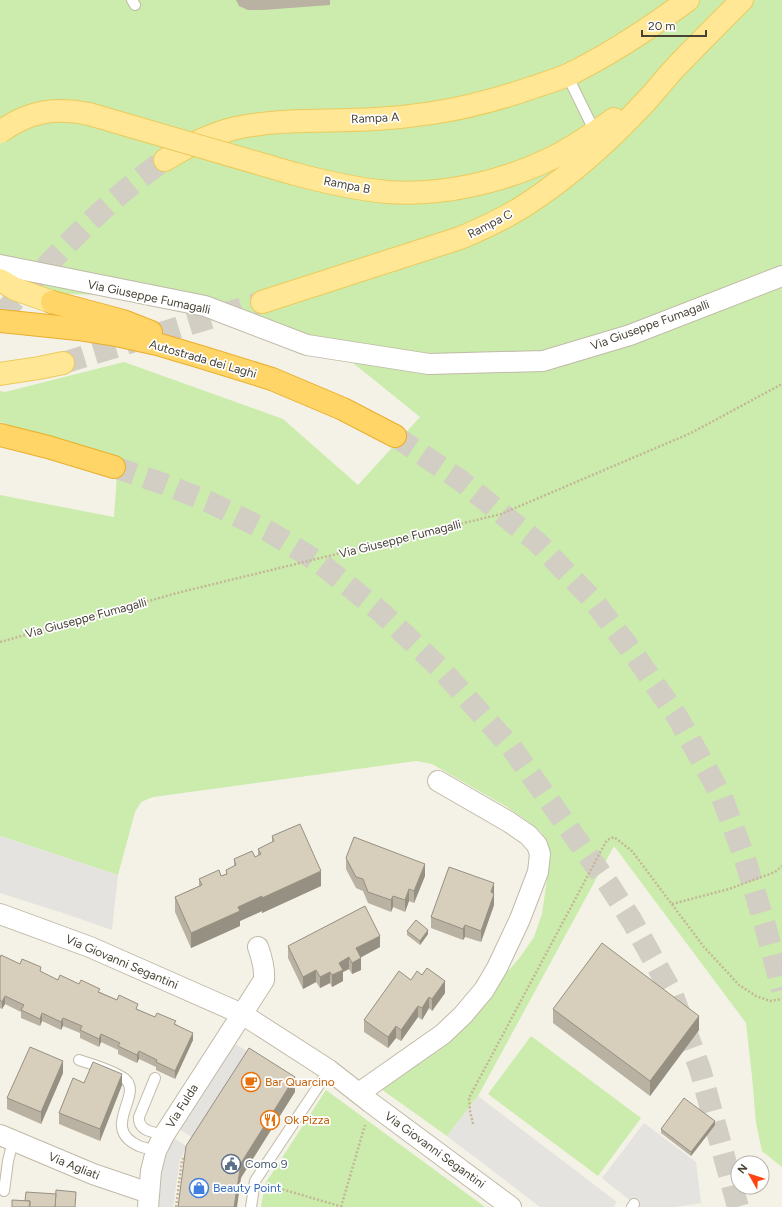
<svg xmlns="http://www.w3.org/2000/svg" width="782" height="1207" viewBox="0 0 782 1207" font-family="Figtree,sans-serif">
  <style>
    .green { fill: #cbecac }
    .parking { fill: #e5e3df }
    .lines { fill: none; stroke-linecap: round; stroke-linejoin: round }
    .primary-tunnel { stroke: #d2cec3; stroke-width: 22; stroke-dasharray: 22 11; stroke-linecap: butt }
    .highway-tunnel { stroke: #d2cec3; stroke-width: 22; stroke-dasharray: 22 11; stroke-linecap: butt }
    .lane-casing { stroke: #c1baa8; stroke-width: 12 }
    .street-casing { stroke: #c1baa8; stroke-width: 22 }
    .primary-casing { stroke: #edca5c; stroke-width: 24 }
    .highway-casing { stroke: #e9ae2c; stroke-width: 24 }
    .path { stroke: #c4b798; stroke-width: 2.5; stroke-dasharray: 2 2; stroke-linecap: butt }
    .lane { stroke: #fff; stroke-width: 10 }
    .street { stroke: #fff; stroke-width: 20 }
    .primary { stroke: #ffe795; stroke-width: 22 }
    .highway { stroke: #ffd567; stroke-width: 22 }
    .primary-bridge-casing { stroke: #edca5c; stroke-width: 24; stroke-linecap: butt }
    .primary-bridge { stroke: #ffe795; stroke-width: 22 }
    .wall { fill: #b9b1a1 }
    .shaded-wall { fill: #969083 }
    .building { fill: #d7cebb; stroke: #969083 }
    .labels { text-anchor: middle; stroke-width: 3.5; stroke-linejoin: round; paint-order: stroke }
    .street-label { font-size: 12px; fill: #484235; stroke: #fff }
    .food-label { font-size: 12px; fill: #c56008; stroke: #fff; text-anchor: start }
    .service-label { font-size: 12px; fill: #4e5e75; stroke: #fff; text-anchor: start }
    .shop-label { font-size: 12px; fill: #366cbe; stroke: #fff; text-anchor: start }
  </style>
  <rect width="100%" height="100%" fill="#f4f1e6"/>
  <g class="green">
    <polygon points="0,0 782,0 782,1167 762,1151 756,1123 752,1076 746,1023 614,846 478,1096 447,1136 381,1089 442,1048 521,956 534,937 542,914 548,872 548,846 541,832 526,820 507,807 432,764 416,761 153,797 141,802 135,812 118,875 0,836 0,495 114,517 118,460 0,422 0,391 5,392 124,362 283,419 358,485 420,417 337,350 204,298 0,292"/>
    <polygon points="531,1036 641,1118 598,1176 488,1094"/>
    <polygon points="326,1090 485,1207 261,1207 265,1184"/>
  </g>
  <g class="parking">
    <polygon points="0,836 118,875 112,930 69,915 0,893"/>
    <polygon points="234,1043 248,1052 193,1138 179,1129"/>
    <polygon points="478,1096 617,1202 613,1207 540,1207 447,1136"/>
    <polygon points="644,1123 696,1162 701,1203 675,1207 638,1207 602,1178"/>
    <polygon points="174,1138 187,1147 180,1159 173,1207 156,1207 163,1157 166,1151"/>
  </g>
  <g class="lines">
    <g class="primary-tunnel">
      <path d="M0 316C52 260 102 203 165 160"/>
      <polyline points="63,363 262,302"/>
    </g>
    <g class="highway-tunnel">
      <polyline points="395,436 460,480 537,542 593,600 634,654 678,718 721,795 744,856 766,929 782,990"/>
      <polyline points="114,467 164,484 209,502 270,532 320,563 382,613 440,668 511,747 609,885 632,921 672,993 700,1069 738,1207"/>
    </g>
    <g class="lane-casing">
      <g id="lane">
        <polyline points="132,0 135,5"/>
        <polyline points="567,75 595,132"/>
        <path d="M79 1060C92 1064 115 1071 125 1079 144 1095 99 1128 139 1146 144 1148 151 1149 156 1151"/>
        <path d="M155 1078 139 1117C138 1131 153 1132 164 1135"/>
        <polyline points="4,1191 8,1161 13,1141"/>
        <polyline points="251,1207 255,1181 329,1070"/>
        <polyline points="632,1207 634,1204"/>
      </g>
    </g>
    <g class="street-casing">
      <g id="street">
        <polyline points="0,265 205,306 307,345 429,364 543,361 630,335 782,276"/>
        <polyline points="0,914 90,947 242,1014 329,1070 371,1103 511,1207"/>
        <polyline points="359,1093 443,1034 463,1015 484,990 497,968 520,919 538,872 540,854 537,845 528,835 509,822 438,781"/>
        <polyline points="0,1135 93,1174 149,1193"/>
        <path d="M148 1207 151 1171 156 1151 164 1135 264 980C265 968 262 958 258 947"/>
      </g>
    </g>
    <g class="primary-casing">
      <g id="primary">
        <path d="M165 160C187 146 211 134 236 128 282 118 328 122 375 119 394 118 413 116 432 113 466 108 499 99 531 88 543 84 556 80 568 75 611 54 650 28 688 0"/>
        <path d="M295 174C325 182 356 189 387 192 442 196 503 182 552 158 574 147 594 133 614 119"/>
        <polyline points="0,280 15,289 52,302"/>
        <path d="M262 302 460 238C484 228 508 217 530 202 574 173 613 137 648 99 657 89 665 79 674 69 696 46 719 23 742 0"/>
        <polyline points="0,374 39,368 63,363"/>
      </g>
    </g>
    <g class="highway-casing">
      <g id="highway">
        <polyline points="52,302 123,321 151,332"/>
        <polyline points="0,321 78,329 116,335 157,344 201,357 272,379 343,409 395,436"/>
        <polyline points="0,435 48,447 114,467"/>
      </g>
    </g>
    <g class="path">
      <polyline points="0,642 181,592 501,514 691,433 782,384"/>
      <polyline points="672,904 729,889 775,872 782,866"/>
      <polyline points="473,1124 470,1111 469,1098 602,849 607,840 614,837 632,851 704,947 739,985 756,996 770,1001 782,999"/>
      <polyline points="271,1186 343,1207"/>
      <polyline points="176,1207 182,1160 186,1154"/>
      <polyline points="341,1207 365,1125"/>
    </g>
    <use href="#lane" class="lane"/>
    <use href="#street" class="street"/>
    <use href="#primary" class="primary"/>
    <use href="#highway" class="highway"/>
    <g class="primary-bridge-casing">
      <path id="primary-bridge" d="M0 132C29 111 55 107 89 114L295 174"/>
    </g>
    <use href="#primary-bridge" class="primary-bridge"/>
  </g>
  <g class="wall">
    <polygon points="236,0 330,0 330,5 263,10 248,10 239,6"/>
    <polygon points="272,836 321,886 262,913 262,911 240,921 240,926 191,948 175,912 175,897 199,886 199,879 221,876 226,874 226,870 234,867 234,859 255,857 258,856 258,849 272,842"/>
    <polygon points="346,858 425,876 414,903 409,901 405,912 393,907 391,912 368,903 363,891 356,888 346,869"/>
    <polygon points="494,894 494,905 481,942 465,937 463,940 431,928 431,917"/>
    <polygon points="407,931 428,934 420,945 407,935"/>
    <polygon points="288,946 380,947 361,957 361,970 352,974 349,969 343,972 343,981 332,987 330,983 320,988 316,982 303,989 288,958"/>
    <polygon points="0,958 20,964 41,972 58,980 79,984 100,992 155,1017 176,1024 193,1040 175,1079 156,1070 156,1067 139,1059 137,1063 118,1054 118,1050 101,1042 99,1047 80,1038 80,1033 63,1026 61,1030 42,1021 40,1026 21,1018 21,1012 5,1004 2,1009 0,1008"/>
    <polygon points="411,980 445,993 432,1011 429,1008 422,1020 418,1017 401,1041 396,1038 388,1048 364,1032 364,1020"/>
    <polygon points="553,1009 699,1030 650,1096 553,1023"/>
    <polygon points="63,1073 41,1124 7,1109 7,1098"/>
    <polygon points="84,1083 122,1085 100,1141 59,1124 59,1113"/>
    <polygon points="715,1125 691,1156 661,1133 661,1129"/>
  </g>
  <g class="shaded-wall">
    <polygon points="425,864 425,876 414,903 414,891"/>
    <polygon points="321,871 321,886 262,913 262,898"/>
    <polygon points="494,883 494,895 491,892"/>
    <polygon points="409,889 409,901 405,912 405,900"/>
    <polygon points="494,894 494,905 481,942 481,931"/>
    <polygon points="262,896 262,911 240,921 240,926 191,948 191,933 238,907"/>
    <polygon points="393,896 393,907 391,912 391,900"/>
    <polygon points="465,925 465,937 463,940 463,929"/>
    <polygon points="428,930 428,934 420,945 420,941"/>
    <polygon points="380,936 380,947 356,960 356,948"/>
    <polygon points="349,957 349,969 343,972 343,981 332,987 332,975 339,963"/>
    <polygon points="361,958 361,970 352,974 352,963"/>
    <polygon points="316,970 316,982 303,989 303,977"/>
    <polygon points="330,972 330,983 320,988 320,977"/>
    <polygon points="445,981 445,993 432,1011 432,999"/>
    <polygon points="5,996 5,1004 2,1009 2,1002"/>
    <polygon points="429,997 429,1008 422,1020 422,1008"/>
    <polygon points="418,1006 418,1017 401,1041 401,1030"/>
    <polygon points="42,1013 42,1021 40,1026 40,1019"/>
    <polygon points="699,1016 699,1030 650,1096 650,1081"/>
    <polygon points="63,1018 63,1026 61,1030 61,1022"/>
    <polygon points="396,1026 396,1038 388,1048 388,1037"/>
    <polygon points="193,1033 193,1040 175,1079 175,1071"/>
    <polygon points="101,1034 101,1042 99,1047 99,1039"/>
    <polygon points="139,1051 139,1059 137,1063 137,1055"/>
    <polygon points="63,1061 63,1073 41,1124 41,1112"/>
    <polygon points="122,1074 122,1085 100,1141 100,1129"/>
    <polygon points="295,1077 295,1092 241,1178 237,1207 234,1207 241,1163"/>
    <polygon points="715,1121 715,1125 691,1156 691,1152"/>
  </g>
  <g class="building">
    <polygon points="300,824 321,871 262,898 262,896 238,907 240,911 191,933 175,897 202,885 199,879 219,870 221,876 227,874 226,870 236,865 234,859 252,851 255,857 261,854 258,849 274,841 272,836"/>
    <polygon points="354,837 425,864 414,891 409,889 405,900 393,896 391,900 368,892 363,879 356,877 346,858"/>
    <polygon points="449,867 494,883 491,892 494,894 481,931 465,925 463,929 431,917"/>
    <polygon points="365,906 380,936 356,948 361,958 352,963 349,957 339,963 343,970 332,975 330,972 320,977 316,970 303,977 288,946"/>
    <polygon points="416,920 428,930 420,941 407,931"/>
    <polygon points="602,943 699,1016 650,1081 553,1009"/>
    <polygon points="1,955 20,964 22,959 41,967 40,971 58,980 60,975 79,984 81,980 100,989 98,992 117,1000 119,995 138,1004 136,1009 155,1017 157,1013 176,1021 174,1024 193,1033 175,1071 156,1062 157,1060 139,1051 137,1055 118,1046 120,1043 101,1034 99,1039 80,1030 82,1026 63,1018 61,1022 42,1013 40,1019 21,1010 24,1005 5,996 2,1002 0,1000 0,958"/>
    <polygon points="427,968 445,981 432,999 429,997 422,1008 418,1006 401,1030 396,1026 388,1037 364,1020 399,971 411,980 417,971 422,975"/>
    <polygon points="30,1047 63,1061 41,1112 7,1098"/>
    <polygon points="249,1048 295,1077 241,1163 234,1207 178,1207 186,1146"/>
    <polygon points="93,1062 122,1074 100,1129 59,1113 73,1078 84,1083"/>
    <polygon points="684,1098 715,1121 691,1152 661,1129"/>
    <polygon points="56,1190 76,1192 75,1207 55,1207"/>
    <polygon points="26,1192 56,1194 55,1207 30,1207 30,1201 25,1201"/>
    <polygon points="12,1200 30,1201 29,1207 12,1207"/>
  </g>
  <defs>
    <g id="cafe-ring" transform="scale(1)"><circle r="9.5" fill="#fff" stroke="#e8710a" stroke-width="1.5"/><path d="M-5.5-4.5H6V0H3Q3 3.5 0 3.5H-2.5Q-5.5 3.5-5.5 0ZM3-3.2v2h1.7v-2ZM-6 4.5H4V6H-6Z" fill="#e8710a"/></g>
    <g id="restaurant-ring" transform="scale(1)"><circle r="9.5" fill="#fff" stroke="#e8710a" stroke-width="1.5"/><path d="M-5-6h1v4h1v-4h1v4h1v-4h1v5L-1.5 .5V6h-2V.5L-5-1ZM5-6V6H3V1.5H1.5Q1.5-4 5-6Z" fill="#e8710a"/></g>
    <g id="civic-ring" transform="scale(1)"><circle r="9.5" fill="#fff" stroke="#5c6f8a" stroke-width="1.5"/><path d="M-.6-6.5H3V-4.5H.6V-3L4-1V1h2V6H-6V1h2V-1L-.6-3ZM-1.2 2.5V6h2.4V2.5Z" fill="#5c6f8a"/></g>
    <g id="shop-ring" transform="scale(1)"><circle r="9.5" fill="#fff" stroke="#3f7fe0" stroke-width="1.5"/><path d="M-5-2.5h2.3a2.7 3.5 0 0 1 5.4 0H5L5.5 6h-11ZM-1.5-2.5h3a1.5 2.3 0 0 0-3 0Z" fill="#3f7fe0"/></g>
  </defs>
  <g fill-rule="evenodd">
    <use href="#cafe-ring" x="251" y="1082"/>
    <use href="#restaurant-ring" x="270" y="1120"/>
    <use href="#civic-ring" x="231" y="1164"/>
    <use href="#shop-ring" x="199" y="1188"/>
  </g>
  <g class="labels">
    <g class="street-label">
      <text transform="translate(375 118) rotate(-3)" y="4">Rampa A</text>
      <text transform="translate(347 185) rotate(11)" y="4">Rampa B</text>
      <text transform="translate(490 224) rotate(-27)" y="4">Rampa C</text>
      <text transform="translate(149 297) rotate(12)" y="4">Via Giuseppe Fumagalli</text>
      <text transform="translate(650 325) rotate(-20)" y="4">Via Giuseppe Fumagalli</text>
      <text transform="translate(203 359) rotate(16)" y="4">Autostrada dei Laghi</text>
      <text transform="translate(400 539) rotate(-14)" y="4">Via Giuseppe Fumagalli</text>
      <text transform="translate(86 618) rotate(-15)" y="4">Via Giuseppe Fumagalli</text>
      <text transform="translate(122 962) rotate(23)" y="4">Via Giovanni Segantini</text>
      <text transform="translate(182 1106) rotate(-58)" y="4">Via Fulda</text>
      <text transform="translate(435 1150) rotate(36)" y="4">Via Giovanni Segantini</text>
      <text transform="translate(74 1166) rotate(22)" y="4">Via Agliati</text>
    </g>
    <g class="food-label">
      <text x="265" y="1086">Bar Quarcino</text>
      <text x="284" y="1124">Ok Pizza</text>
    </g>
    <g class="service-label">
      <text x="245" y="1168">Como 9</text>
    </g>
    <g class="shop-label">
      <text x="213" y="1192">Beauty Point</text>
    </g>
  </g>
  <g transform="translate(750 1175) rotate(309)"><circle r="19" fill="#ffffff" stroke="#b6b3ae"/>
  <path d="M0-3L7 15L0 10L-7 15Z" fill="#ff4413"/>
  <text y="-6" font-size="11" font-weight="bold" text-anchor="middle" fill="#484235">N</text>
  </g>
  <path d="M642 30v6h64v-6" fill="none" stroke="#484235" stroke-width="2"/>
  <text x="648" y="30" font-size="12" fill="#484235" stroke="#ffffff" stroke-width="3" paint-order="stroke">20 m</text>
</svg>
